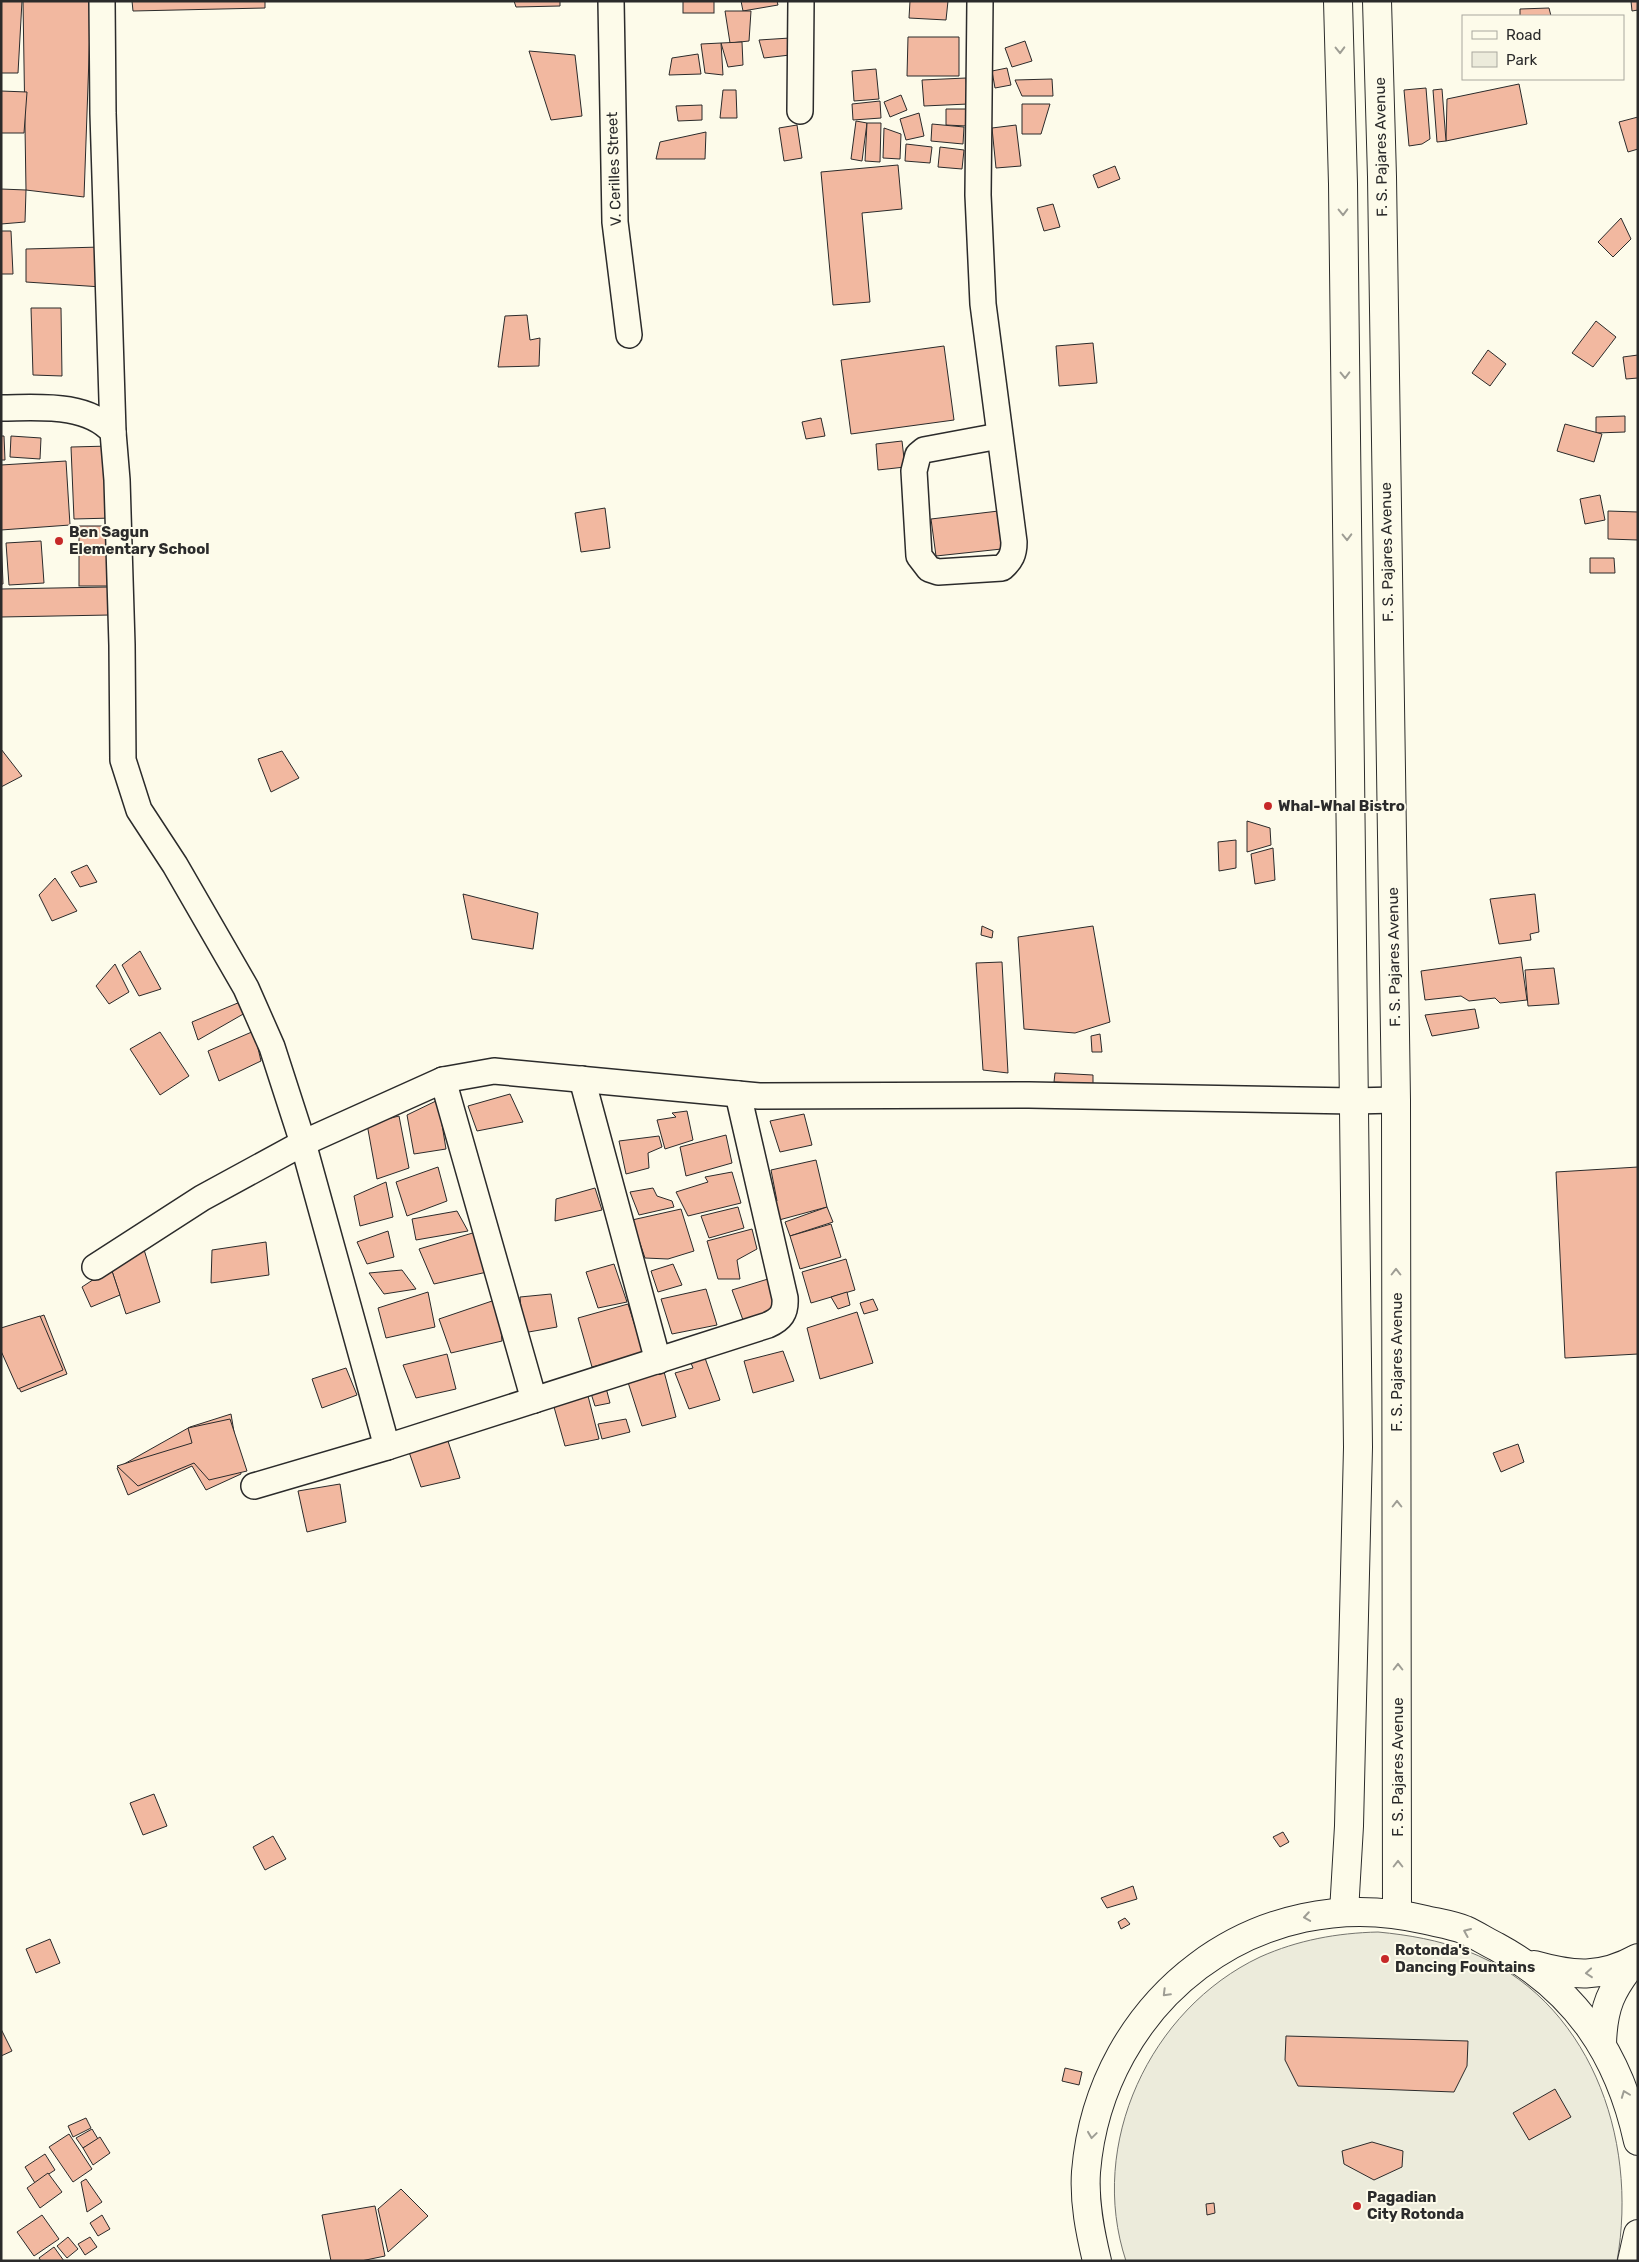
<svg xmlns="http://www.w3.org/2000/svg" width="1639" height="2262" viewBox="0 0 1639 2262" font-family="Rubik,sans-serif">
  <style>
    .green { fill: #ecebdb; stroke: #74746e }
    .building { fill: #f2b8a0; stroke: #2b2b2b }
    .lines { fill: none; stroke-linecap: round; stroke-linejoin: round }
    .minor-casing { stroke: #2b2b2b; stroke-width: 28 }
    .major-casing { stroke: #2b2b2b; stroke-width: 30 }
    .highway-casing { stroke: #2b2b2b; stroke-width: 30 }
    .minor { stroke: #fdfbea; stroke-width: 25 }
    .major { stroke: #fdfbea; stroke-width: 28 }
    .highway { stroke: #fdfbea; stroke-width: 28 }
    .oneway { stroke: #9e9d94 }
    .poi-dot { fill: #c62828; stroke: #fdfbea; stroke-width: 2 }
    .labels { text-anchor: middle; stroke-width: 4; stroke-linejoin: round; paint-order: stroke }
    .street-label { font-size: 15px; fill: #2b2b2b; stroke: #fdfbea }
    .poi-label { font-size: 15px; font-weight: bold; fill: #2b2b2b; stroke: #fdfbea; text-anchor: start }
  </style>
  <rect width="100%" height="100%" fill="#fdfbea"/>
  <path class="green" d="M1378 1932C1409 1935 1438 1940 1467 1951 1589 1998 1639 2137 1617 2261H1126C1087 2144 1150 2009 1260 1957 1298 1940 1337 1933 1378 1932Z"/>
  <g class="building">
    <polygon points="1,1 22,1 18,73 1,73"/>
    <polygon points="23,1 91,1 84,197 26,190"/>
    <polygon points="132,1 265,1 265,8 133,11"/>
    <polygon points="514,1 560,1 560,6 516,7"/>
    <rect x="683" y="1" width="31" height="12"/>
    <polygon points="741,1 777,1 778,5 743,11"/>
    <polygon points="910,1 948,1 946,20 909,18"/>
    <polygon points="1631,1 1638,1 1638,10 1632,11"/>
    <polygon points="1549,8 1551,16 1520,16 1520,9"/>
    <polygon points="725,11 751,11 749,41 730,43"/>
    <polygon points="908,37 959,37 959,76 907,76"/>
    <polygon points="790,38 790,55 764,58 759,40"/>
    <polygon points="1025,41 1032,61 1012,67 1005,48"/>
    <polygon points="742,42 743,65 728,67 721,43"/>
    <polygon points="721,43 723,75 705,73 701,44"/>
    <polygon points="529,51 575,55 582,116 551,120"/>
    <polygon points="698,54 701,74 669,75 672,58"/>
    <polygon points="1007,68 1011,85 995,88 992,71"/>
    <polygon points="876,69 879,99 854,101 852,71"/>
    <polygon points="966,78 968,104 924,106 922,80"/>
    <polygon points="1052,79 1053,96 1022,96 1015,80"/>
    <polygon points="1519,84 1527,124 1446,141 1447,99"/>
    <polygon points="1426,88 1430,139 1422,144 1409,146 1404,90"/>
    <polygon points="1442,89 1446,141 1437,142 1433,90"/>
    <polygon points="723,90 736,90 737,118 720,118"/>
    <polygon points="1,91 27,92 24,133 1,133"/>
    <polygon points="901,95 907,110 890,117 884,102"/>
    <polygon points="880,101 881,118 853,120 852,104"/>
    <polygon points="1022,104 1050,104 1041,134 1022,134"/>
    <polygon points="702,105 702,120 678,121 676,106"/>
    <polygon points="946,109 967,109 967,126 946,125"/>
    <polygon points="919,113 924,136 906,140 900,119"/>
    <polygon points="1638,117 1638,149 1628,152 1619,122"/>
    <polygon points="856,121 867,123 862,161 851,159"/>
    <polygon points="867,123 881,123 880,162 865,161"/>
    <polygon points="932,124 964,127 963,144 931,141"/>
    <polygon points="797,125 802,158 784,161 779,128"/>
    <polygon points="1016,125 1021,166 996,168 992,128"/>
    <polygon points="884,128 901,134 900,159 883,158"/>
    <polygon points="706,132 705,159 656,159 660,142"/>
    <polygon points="906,144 932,147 930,163 905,161"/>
    <polygon points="940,147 964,150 962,169 938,167"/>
    <polygon points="898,165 902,209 862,213 870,302 833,305 821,172"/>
    <polygon points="1115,166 1120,179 1098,188 1093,175"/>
    <polygon points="1,189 26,190 25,222 1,224"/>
    <polygon points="1053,204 1060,227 1044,231 1037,208"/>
    <polygon points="1621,218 1631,239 1613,257 1598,242"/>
    <polygon points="1,231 11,231 13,274 1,274"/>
    <polygon points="101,247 102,287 26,282 26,249"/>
    <polygon points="31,308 61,308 62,376 33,375"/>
    <polygon points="527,315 530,340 540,338 539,366 498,367 505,316"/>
    <polygon points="1596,321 1616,337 1593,367 1572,353"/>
    <polygon points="1093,343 1097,383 1059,386 1056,346"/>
    <polygon points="944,346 954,420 851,434 841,360"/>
    <polygon points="1488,350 1506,364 1490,386 1472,373"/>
    <polygon points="1638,355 1638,378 1626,379 1623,357"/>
    <polygon points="1625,416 1625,432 1596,433 1596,417"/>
    <polygon points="821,418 825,436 806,439 802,422"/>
    <polygon points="1565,424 1602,434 1594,462 1557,451"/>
    <polygon points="1,436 4,436 5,460 1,460"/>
    <polygon points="11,436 41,438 40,459 10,457"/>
    <polygon points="902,441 905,467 878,470 876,444"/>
    <polygon points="110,446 113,518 74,519 71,447"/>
    <polygon points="66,461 70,525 1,530 1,465"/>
    <polygon points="1600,495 1605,520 1585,524 1580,499"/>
    <polygon points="605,508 610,548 581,552 575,513"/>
    <polygon points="1007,510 1011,548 936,556 931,519"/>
    <polygon points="1608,511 1638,512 1638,540 1608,539"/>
    <rect x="79" y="526" width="32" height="60"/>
    <polygon points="1,534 3,584 1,584"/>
    <polygon points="41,541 44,583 9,585 6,543"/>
    <polygon points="1590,558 1614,558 1615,573 1590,573"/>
    <polygon points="109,587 110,615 1,617 1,589"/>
    <polygon points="1,749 22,776 1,787"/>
    <polygon points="282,751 299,778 271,792 258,759"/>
    <polygon points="1247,821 1270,828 1271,845 1247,852"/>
    <polygon points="1236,840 1236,868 1219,871 1218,842"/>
    <polygon points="1273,848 1275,880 1255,884 1251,854"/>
    <polygon points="87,865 97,882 80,887 71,872"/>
    <polygon points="55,878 77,911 52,921 39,895"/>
    <polygon points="463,894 538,913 533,949 472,939"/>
    <polygon points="1535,894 1539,932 1530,934 1531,940 1499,944 1490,899"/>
    <polygon points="982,926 993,931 992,938 981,935"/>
    <polygon points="1093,926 1110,1022 1075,1033 1024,1029 1018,937"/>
    <polygon points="140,951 161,989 139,996 122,965"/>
    <polygon points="1521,957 1527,1000 1500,1003 1495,998 1469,1001 1461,996 1425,1000 1421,971"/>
    <polygon points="1002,962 1008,1073 983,1070 976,963"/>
    <polygon points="115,964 129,992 109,1004 96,986"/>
    <polygon points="1554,968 1559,1004 1528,1006 1525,970"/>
    <polygon points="245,1000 252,1009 198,1040 192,1022"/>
    <polygon points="1475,1009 1479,1028 1432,1036 1425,1015"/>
    <polygon points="254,1031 261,1061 219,1081 208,1051"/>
    <polygon points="160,1032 189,1076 160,1095 130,1049"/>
    <polygon points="1100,1034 1102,1052 1092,1052 1091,1036"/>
    <polygon points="1055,1073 1093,1075 1093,1084 1054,1082"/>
    <polygon points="510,1094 523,1122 477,1131 468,1106"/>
    <polygon points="438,1100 446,1149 414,1154 407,1115"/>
    <polygon points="687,1111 693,1140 665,1149 657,1120 676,1117 672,1113"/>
    <polygon points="804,1114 812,1145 780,1152 770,1121"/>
    <polygon points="399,1116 409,1168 377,1179 367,1124"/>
    <polygon points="726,1135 732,1163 686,1176 680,1147"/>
    <polygon points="659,1136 662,1147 648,1153 649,1168 626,1174 619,1141"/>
    <polygon points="816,1160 827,1207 779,1220 773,1203 777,1201 771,1170"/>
    <polygon points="438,1167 447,1201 407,1216 396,1182"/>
    <polygon points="1638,1167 1638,1354 1565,1358 1556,1172"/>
    <polygon points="732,1172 741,1203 688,1216 676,1192 708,1182 705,1177"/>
    <polygon points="386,1182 393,1217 360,1226 354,1196"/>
    <polygon points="595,1188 602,1210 555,1221 556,1199"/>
    <polygon points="653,1188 657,1196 672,1201 674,1207 639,1215 630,1192"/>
    <polygon points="738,1207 744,1228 709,1238 701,1216"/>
    <polygon points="827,1207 833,1222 790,1236 785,1222"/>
    <polygon points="681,1209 694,1251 668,1259 645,1258 632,1220"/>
    <polygon points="457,1211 468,1231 416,1240 412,1219"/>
    <polygon points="831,1224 841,1257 800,1269 790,1236"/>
    <polygon points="752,1229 757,1249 737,1260 740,1279 718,1279 707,1241"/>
    <polygon points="388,1231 394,1257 367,1264 357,1242"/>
    <polygon points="476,1232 487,1272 434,1284 419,1249"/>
    <polygon points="266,1242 269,1275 211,1283 212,1250"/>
    <polygon points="142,1243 160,1302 126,1314 111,1268"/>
    <polygon points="846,1259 855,1290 811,1303 802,1272"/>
    <polygon points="614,1264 627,1302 598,1308 586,1272"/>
    <polygon points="673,1264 682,1285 658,1292 651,1271"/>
    <polygon points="111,1268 120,1295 91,1307 82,1287"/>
    <polygon points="402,1270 416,1289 384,1294 369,1273"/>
    <polygon points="768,1279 779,1308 743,1320 732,1290"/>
    <polygon points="706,1289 717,1325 672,1334 661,1299"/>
    <polygon points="428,1292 435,1327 386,1338 378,1308"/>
    <polygon points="847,1292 850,1305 838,1309 831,1297"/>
    <polygon points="551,1294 557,1327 523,1333 520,1297"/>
    <polygon points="498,1299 502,1341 451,1353 439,1319"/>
    <polygon points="873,1299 878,1310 864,1314 860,1303"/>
    <polygon points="628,1304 644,1354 592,1367 578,1318"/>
    <polygon points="857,1312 873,1363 820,1379 807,1328"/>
    <polygon points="44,1315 67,1374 21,1392 1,1350 1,1330"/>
    <polygon points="40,1316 63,1370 18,1389 1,1351 1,1328"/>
    <polygon points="783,1351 794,1381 753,1393 744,1361"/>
    <polygon points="447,1354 456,1389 416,1398 403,1365"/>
    <polygon points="705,1358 720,1400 689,1409 675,1373 693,1368 691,1363"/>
    <polygon points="662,1364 676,1417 642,1426 626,1376"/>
    <polygon points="346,1368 357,1395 322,1408 312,1379"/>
    <polygon points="605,1384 610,1403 595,1406 589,1387"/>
    <polygon points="587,1392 599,1439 565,1446 554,1407"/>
    <polygon points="231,1414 241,1474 206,1490 192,1466 128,1495 117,1468 190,1427"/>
    <polygon points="230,1419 247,1471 209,1480 194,1463 138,1486 117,1466 192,1443 188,1428"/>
    <polygon points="626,1419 630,1432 602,1439 598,1424"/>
    <polygon points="447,1438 460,1478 421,1487 408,1449"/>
    <polygon points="1518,1444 1524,1462 1501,1472 1493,1453"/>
    <polygon points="340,1484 346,1522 307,1532 298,1491"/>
    <polygon points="154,1794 167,1826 143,1835 130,1803"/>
    <polygon points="1283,1832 1289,1842 1280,1847 1273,1837"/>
    <polygon points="273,1836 286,1859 265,1870 253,1847"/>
    <polygon points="1133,1886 1137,1899 1107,1908 1101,1898"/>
    <polygon points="1125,1918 1130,1924 1121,1929 1118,1922"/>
    <polygon points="50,1939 60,1963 36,1973 26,1949"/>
    <polygon points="1,2029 12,2051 1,2056"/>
    <polygon points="1286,2036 1468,2041 1467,2066 1454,2092 1298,2086 1285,2060"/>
    <polygon points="1065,2068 1082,2072 1079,2085 1062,2081"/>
    <polygon points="1555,2089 1571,2117 1529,2140 1513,2113"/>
    <polygon points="86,2118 91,2128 73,2137 68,2126"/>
    <polygon points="92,2129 98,2139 83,2148 76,2138"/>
    <polygon points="69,2134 92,2169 73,2182 49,2147"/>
    <polygon points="100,2137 110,2153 93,2165 83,2148"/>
    <polygon points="1372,2142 1403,2151 1402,2167 1374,2180 1344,2164 1342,2151"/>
    <polygon points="45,2154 55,2170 35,2183 25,2167"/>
    <polygon points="48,2173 62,2192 40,2208 27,2188"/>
    <polygon points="86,2179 102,2202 87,2212 81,2182"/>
    <polygon points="401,2189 428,2216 388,2252 378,2209"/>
    <polygon points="1214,2203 1215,2213 1207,2215 1206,2204"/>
    <polygon points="375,2206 385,2256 361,2261 331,2261 322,2215"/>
    <polygon points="42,2215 59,2239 34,2256 17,2232"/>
    <polygon points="102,2215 110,2229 98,2236 90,2223"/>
    <polygon points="68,2237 78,2249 67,2258 57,2246"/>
    <polygon points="90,2237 97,2247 85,2255 78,2244"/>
    <polygon points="54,2247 64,2261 41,2261 39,2258"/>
  </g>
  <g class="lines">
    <g class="minor-casing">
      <g id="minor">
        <polyline points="102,1 103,113 113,432"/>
        <polyline points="611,1 615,222 629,335"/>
        <path d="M980 1 978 195 983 304 1014 542C1014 554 1011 560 1002 568L938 572 929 569 919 556 914 471 918 455 924 450 999 436"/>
        <polyline points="800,111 801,1"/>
        <path d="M1 408C37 408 86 402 113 432L117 480 122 645 123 760 139 810 175 865 246 988 272 1047 303 1143 387 1447"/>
        <polyline points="582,1079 658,1361"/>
        <polyline points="443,1080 534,1400"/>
        <polyline points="95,1267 202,1198 303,1143 443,1080 494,1071 759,1096 1029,1095 1353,1101 1396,1100"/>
        <path d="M254 1486 387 1447 768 1325C781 1319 786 1313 785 1298L738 1094"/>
      </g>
    </g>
    <g class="major-casing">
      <g id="major">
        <polyline points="1338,1 1343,184 1358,1447 1349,1826 1344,1912"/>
        <polyline points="1377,1 1382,177 1396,1100 1397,1913"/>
      </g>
    </g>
    <g class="highway-casing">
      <g id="highway">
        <path d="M1534 1965C1573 1976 1600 1979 1638 1958"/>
        <path d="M1602 2044C1603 2007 1611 1989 1635 1960"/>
        <path d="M1097 2261C1090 2232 1084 2202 1086 2172 1100 2000 1257 1879 1426 1920 1439 1923 1453 1925 1465 1930 1476 1935 1487 1942 1497 1947 1576 1990 1619 2054 1638 2141"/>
        <polyline points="1632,2261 1638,2234"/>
      </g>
    </g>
    <use href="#minor" class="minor"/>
    <use href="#major" class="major"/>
    <use href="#highway" class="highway"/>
  </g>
  <defs><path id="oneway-chevron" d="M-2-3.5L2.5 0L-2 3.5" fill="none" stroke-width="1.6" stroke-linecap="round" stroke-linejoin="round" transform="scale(1.25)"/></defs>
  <g class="oneway">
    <use href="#oneway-chevron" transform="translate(1340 50) rotate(89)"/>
    <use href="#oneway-chevron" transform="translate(1343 212) rotate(89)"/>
    <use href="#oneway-chevron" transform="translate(1345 375) rotate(89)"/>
    <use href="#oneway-chevron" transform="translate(1347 537) rotate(89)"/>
    <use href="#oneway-chevron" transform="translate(1396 1272) rotate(-90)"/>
    <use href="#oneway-chevron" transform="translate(1397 1504) rotate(-90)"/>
    <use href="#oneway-chevron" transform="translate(1398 1667) rotate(-90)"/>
    <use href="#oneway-chevron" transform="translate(1398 1864) rotate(-90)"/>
    <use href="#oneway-chevron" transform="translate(1307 1917) rotate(171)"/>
    <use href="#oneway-chevron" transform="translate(1467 1932) rotate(-157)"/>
    <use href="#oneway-chevron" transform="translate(1589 1973) rotate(175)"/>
    <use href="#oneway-chevron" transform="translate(1166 1993) rotate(135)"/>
    <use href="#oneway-chevron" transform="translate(1625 2094) rotate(-111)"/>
    <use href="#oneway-chevron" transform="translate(1092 2135) rotate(98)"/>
  </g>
  <g class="poi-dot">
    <circle cx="59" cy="541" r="5"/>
    <circle cx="1268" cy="806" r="5"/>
    <circle cx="1385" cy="1959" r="5"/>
    <circle cx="1357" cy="2206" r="5"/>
  </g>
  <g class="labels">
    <g class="street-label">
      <text transform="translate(1381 147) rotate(-91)" y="5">F. S. Pajares Avenue</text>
      <text transform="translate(614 169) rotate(-92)" y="5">V. Cerilles Street</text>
      <text transform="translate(1387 552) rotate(-91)" y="5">F. S. Pajares Avenue</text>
      <text transform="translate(1394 957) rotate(-91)" y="5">F. S. Pajares Avenue</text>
      <text transform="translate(1397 1362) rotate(-90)" y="5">F. S. Pajares Avenue</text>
      <text transform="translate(1398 1767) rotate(-90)" y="5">F. S. Pajares Avenue</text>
    </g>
    <g class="poi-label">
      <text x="69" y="537">Ben Sagun<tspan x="69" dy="17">Elementary School</tspan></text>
      <text x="1278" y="811">Whal-Whal Bistro</text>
      <text x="1395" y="1955">Rotonda's<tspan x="1395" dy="17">Dancing Fountains</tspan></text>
      <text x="1367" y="2202">Pagadian<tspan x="1367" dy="17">City Rotonda</tspan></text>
    </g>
  </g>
  <rect width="1639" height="2262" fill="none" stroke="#2b2b2b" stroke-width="5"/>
  <rect x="1462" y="15" width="162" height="65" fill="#fdfbea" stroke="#a9a89e"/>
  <rect x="1472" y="31" width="25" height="8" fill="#fdfbea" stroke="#a9a89e"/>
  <text x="1506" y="40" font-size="15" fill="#2b2b2b">Road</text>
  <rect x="1472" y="52" width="25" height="15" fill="#ecebdb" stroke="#a9a89e"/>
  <text x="1506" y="65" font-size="15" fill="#2b2b2b">Park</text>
</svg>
